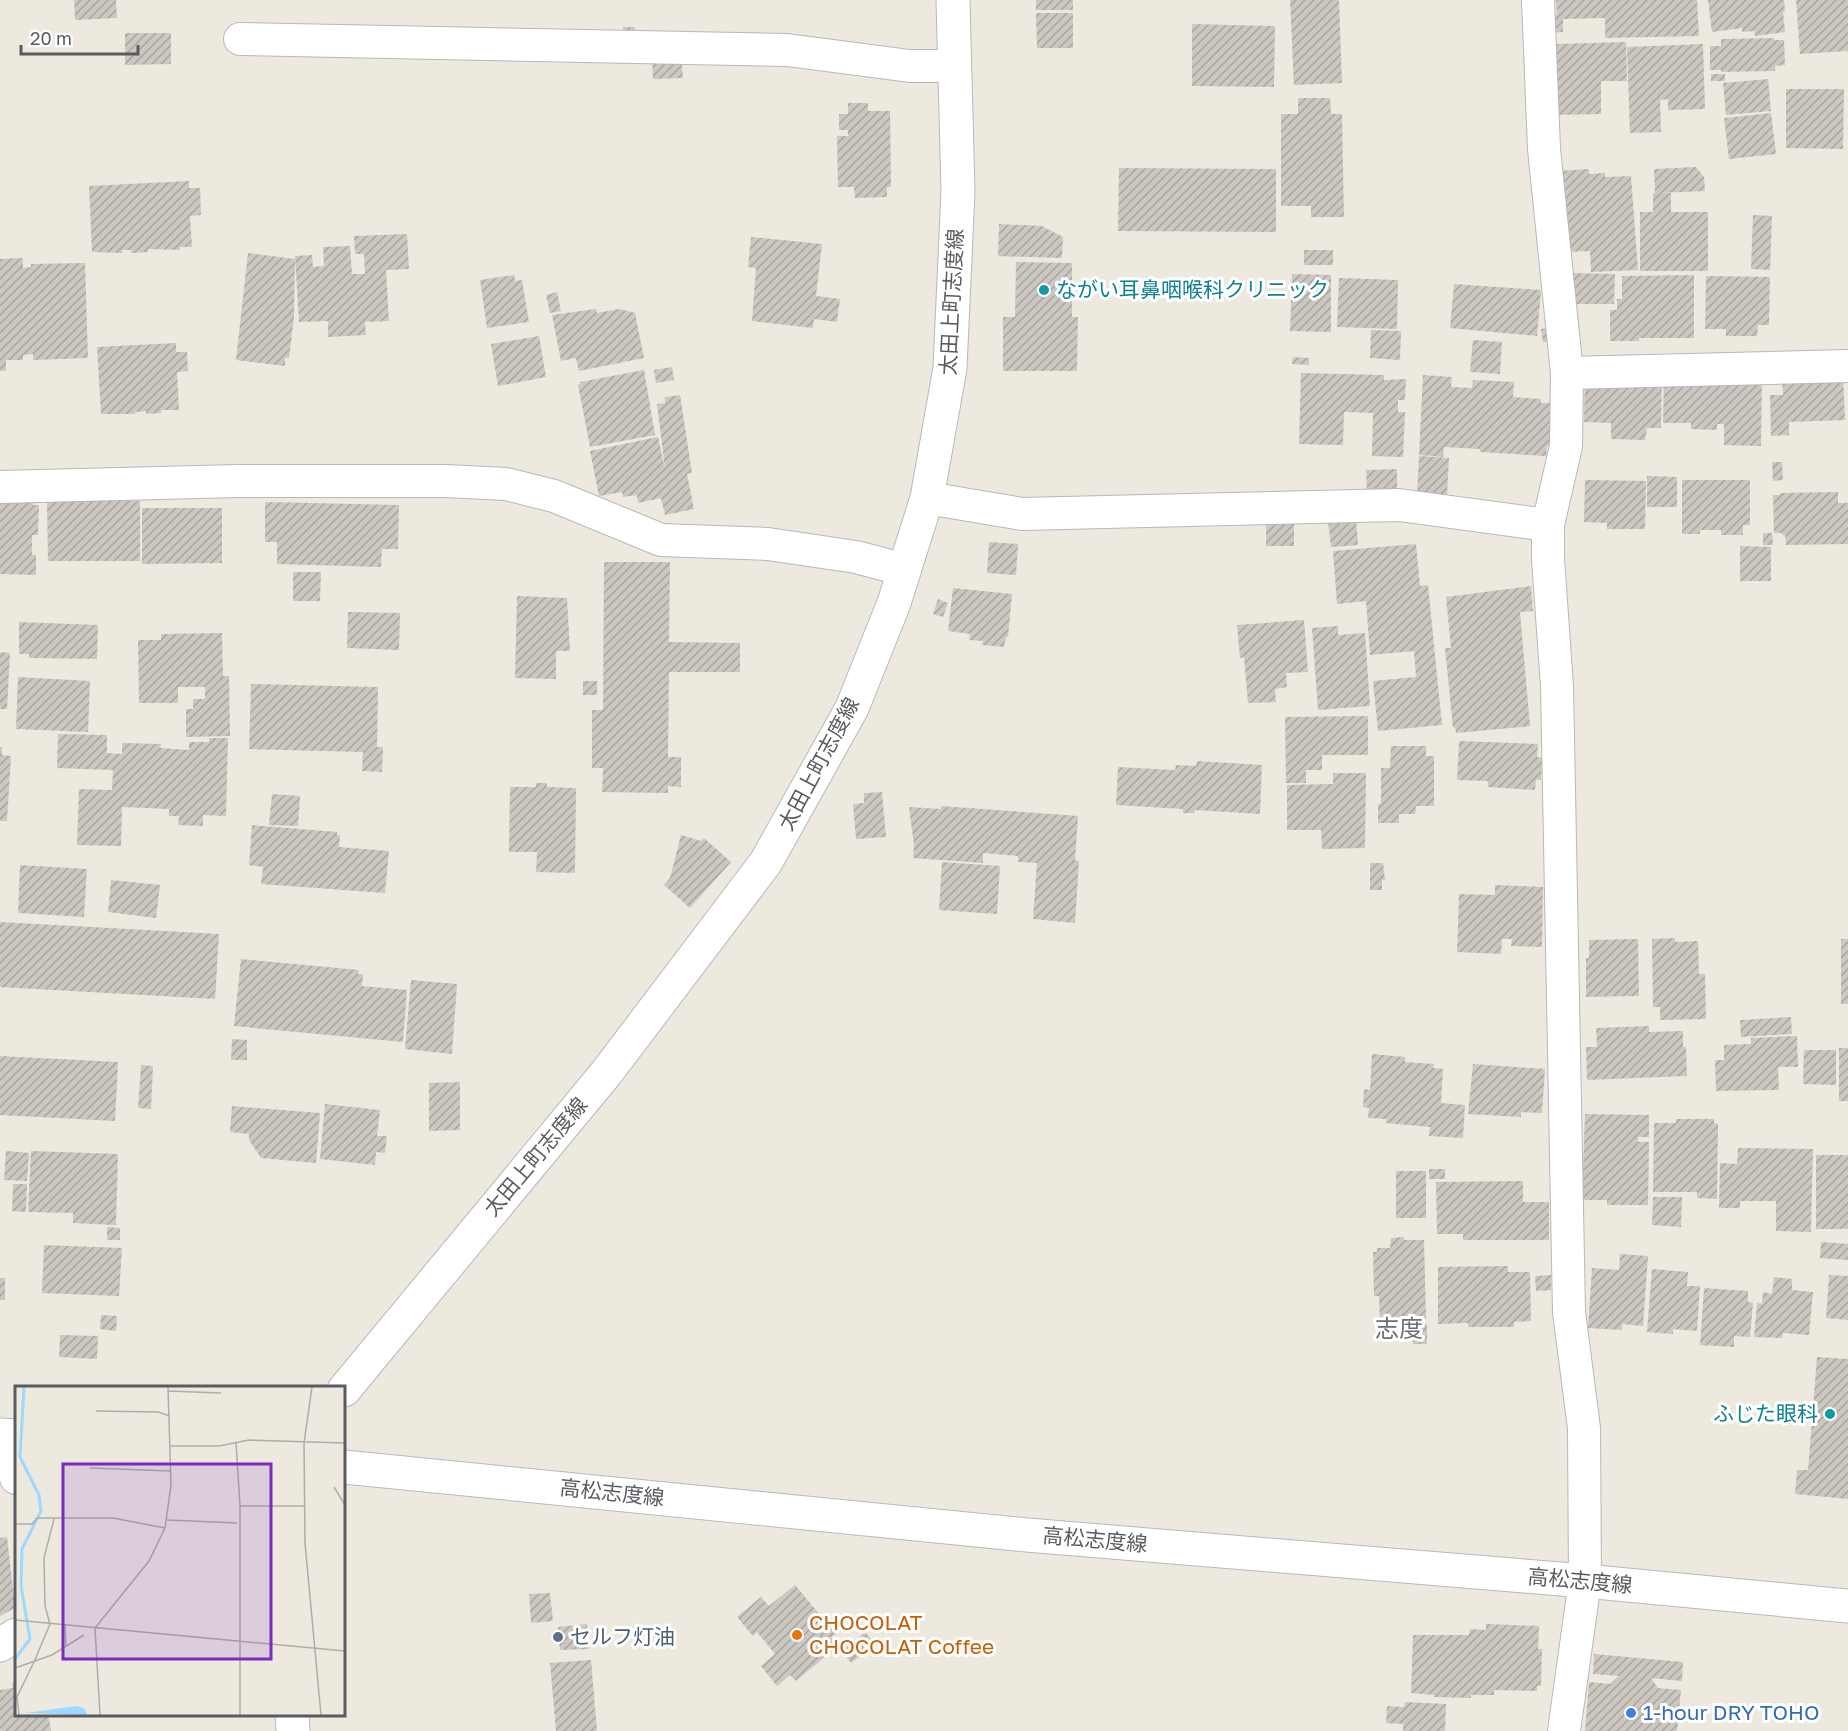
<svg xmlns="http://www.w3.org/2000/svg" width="1848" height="1731" viewBox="0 0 1848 1731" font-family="'Golos Text','Noto Sans JP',sans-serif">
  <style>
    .building { fill: url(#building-hatch) }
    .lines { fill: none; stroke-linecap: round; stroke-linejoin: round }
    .minor-casing { stroke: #b5b8bd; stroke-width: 34 }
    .tertiary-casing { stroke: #b5b8bd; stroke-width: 35 }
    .secondary-casing { stroke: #b5b9bf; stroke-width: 35 }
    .minor { stroke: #fff; stroke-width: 32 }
    .tertiary { stroke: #fff; stroke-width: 33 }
    .secondary { stroke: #fff; stroke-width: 33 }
    .culture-dot { fill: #0f9aa8; stroke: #fff; stroke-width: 2 }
    .food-dot { fill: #e8710a; stroke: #fff; stroke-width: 2 }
    .service-dot { fill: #5c6f8a; stroke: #fff; stroke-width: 2 }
    .shop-dot { fill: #3f7fe0; stroke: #fff; stroke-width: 2 }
    .labels { text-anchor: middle; stroke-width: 6; stroke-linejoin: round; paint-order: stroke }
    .culture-label { font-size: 21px; fill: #0d838f; stroke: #fff; text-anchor: start }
    .street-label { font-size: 21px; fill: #585c61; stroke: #fff }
    .food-label { font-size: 21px; fill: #c56008; stroke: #fff; text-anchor: start }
    .service-label { font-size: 21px; fill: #4e5e75; stroke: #fff; text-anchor: start }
    .shop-label { font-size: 21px; fill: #366cbe; stroke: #fff; text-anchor: start }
    .quarter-label { font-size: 24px; fill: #696f73; stroke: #fff }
    .inset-river { fill: none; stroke: #9cd8ff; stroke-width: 3 }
    .inset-road { fill: none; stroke: #adada9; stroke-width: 1.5 }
    .view { fill: #7b2cbf; fill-opacity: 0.15; stroke: #7b2cbf; stroke-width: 3 }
    .inset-edge { fill: none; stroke: #585c61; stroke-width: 3 }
  </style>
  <defs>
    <pattern id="building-hatch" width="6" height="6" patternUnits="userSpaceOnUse" patternTransform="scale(1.5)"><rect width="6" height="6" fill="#ccc7c0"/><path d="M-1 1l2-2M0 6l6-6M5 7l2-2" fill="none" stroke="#a8a59f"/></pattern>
  </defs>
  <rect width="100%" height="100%" fill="#ede9df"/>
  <g class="building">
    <polygon points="74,0 116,0 117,18 75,20"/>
    <rect x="1036" y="0" width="37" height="10"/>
    <polygon points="1290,0 1339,0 1342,83 1294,85"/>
    <polygon points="1556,0 1697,0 1699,36 1605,38 1605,18 1563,19 1563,32 1549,33 1548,15 1557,15"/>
    <polygon points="1708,0 1784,0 1785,11 1783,12 1785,32 1755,36 1754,31 1742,32 1742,28 1712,32"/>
    <polygon points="1796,0 1848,0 1848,51 1800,54"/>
    <polygon points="1036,13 1073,13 1073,48 1037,48"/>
    <polygon points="1192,24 1275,26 1274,87 1192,86"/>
    <rect x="623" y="27" width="12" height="10"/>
    <polygon points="125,33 171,33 171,64 125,65"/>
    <polygon points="1774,38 1774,40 1784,40 1785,65 1775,66 1775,71 1721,72 1721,70 1710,70 1710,46 1721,46 1721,39"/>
    <polygon points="1626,42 1627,81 1601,81 1601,114 1556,115 1556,44"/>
    <polygon points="1703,44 1705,109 1668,110 1668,99 1660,100 1661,132 1630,133 1627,47"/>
    <polygon points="681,55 683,78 653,79 652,56"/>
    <rect x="1711" y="74" width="14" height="7"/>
    <polygon points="1768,79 1771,111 1726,115 1723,83"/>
    <polygon points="1786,89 1844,89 1843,149 1786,148"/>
    <polygon points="1298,98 1330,98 1331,114 1342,114 1344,217 1311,217 1311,206 1281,206 1281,114 1298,114"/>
    <polygon points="848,103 868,103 868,111 890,111 891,187 887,187 887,197 855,198 854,187 838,187 837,136 848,136 848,130 839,130 839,114 848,114"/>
    <polygon points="1771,113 1776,154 1729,159 1724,118"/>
    <polygon points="1696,167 1704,177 1705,191 1658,193 1671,193 1671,212 1708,212 1708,271 1640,271 1640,212 1653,212 1653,193 1655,193 1654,169"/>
    <polygon points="1119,168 1276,169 1276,232 1118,231"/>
    <polygon points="1589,169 1589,174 1605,173 1605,177 1631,176 1638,270 1591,272 1590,251 1563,252 1558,171"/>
    <polygon points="189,181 189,188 200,188 201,215 190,216 192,247 180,247 180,250 148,249 148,252 131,253 131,250 122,250 122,253 92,252 89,186"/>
    <polygon points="1753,215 1772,216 1770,270 1751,269"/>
    <polygon points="999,224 1042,226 1063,237 1062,258 998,256"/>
    <polygon points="407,234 409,269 386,270 389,321 365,322 366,335 328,337 328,321 299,322 295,256 312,255 313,267 324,266 323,247 350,246 352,274 365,274 364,254 355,254 354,236"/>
    <polygon points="751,237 822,244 816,296 840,299 837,322 814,319 813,328 752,321 756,268 748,267"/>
    <rect x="1304" y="250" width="29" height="15"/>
    <polygon points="248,253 295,259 294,317 289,358 285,358 285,366 236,360"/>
    <polygon points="23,258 23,268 31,267 31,264 85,263 88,358 33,360 33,354 23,355 23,360 6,360 6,371 0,371 0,259"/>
    <polygon points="1016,262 1072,263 1072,317 1078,317 1077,371 1003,371 1003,317 1015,317"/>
    <polygon points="1570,273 1615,274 1614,304 1569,304"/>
    <polygon points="1292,274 1331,275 1331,332 1290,331"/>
    <polygon points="514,275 515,281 522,280 529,322 487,328 480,280"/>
    <polygon points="1694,275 1694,338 1639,338 1639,341 1610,341 1610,310 1617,310 1617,299 1622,299 1622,276"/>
    <polygon points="1706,276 1770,277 1769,325 1758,325 1757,336 1726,336 1726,329 1705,329"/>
    <polygon points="1339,278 1398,280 1397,329 1337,327"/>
    <polygon points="1454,284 1541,290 1537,336 1450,328"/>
    <polygon points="557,292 561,311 550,313 546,295"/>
    <polygon points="596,309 597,313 619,309 635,313 644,358 579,371 576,358 561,361 552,315"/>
    <polygon points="1549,328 1551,341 1543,342 1541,329"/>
    <polygon points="1371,330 1401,331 1400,360 1370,358"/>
    <polygon points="539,336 546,377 498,386 491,344"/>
    <polygon points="1473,340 1502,342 1500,374 1470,372"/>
    <polygon points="176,343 176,352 187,352 188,371 177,372 179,410 161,410 161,413 146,414 146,411 135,412 135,414 101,414 97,347"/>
    <polygon points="1293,357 1309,358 1309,365 1292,364"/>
    <polygon points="672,367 674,380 656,383 654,370"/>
    <polygon points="1585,369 1662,374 1661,428 1647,428 1645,440 1611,439 1611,423 1584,422"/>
    <polygon points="644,370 655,435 590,447 578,385 581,384 580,382"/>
    <polygon points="1664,370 1762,371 1761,446 1724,445 1724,424 1717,424 1717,430 1691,429 1691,423 1663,423"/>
    <polygon points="1301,373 1384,375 1384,380 1406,379 1405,400 1398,400 1398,412 1405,412 1403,457 1372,456 1373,413 1344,412 1343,445 1299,444"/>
    <polygon points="1423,375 1452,377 1451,387 1472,388 1473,380 1514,382 1513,397 1541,399 1541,403 1553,403 1550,446 1547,446 1546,456 1480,452 1480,449 1444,447 1443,457 1419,455"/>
    <polygon points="1843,375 1845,420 1789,422 1789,435 1771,436 1770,395 1783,395 1782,377"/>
    <polygon points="680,395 692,473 687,474 694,509 665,515 661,498 638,503 637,495 623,497 622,492 599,496 590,451 658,437 665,469 657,404 665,403 665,397"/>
    <polygon points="1419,456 1449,458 1447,495 1417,494"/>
    <polygon points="1772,462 1782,462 1783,480 1773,481"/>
    <polygon points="1397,469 1397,490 1367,491 1366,470"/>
    <polygon points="1647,476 1677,477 1677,507 1647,507"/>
    <polygon points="1585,480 1646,481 1645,529 1607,529 1607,523 1584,522"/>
    <polygon points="1682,480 1750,480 1750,525 1743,525 1743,535 1721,535 1721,530 1700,530 1700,534 1682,534"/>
    <polygon points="1838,492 1838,503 1848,503 1848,544 1786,545 1785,535 1782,535 1782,533 1774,533 1773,495 1780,495 1780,493"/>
    <polygon points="0,495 33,495 33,505 39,505 38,535 32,535 32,555 36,555 36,575 0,574"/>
    <polygon points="47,501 140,501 140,561 48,561"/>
    <polygon points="265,502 399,505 398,549 382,549 381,567 277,564 277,542 265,542"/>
    <polygon points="142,508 222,508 222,563 142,564"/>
    <polygon points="1356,518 1358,545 1331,547 1328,521"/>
    <rect x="1266" y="519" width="28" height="27"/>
    <polygon points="1763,533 1772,533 1773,545 1763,545"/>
    <polygon points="989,542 1018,544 1016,575 987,573"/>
    <polygon points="1416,544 1420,586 1428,585 1442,725 1378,731 1373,681 1416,677 1414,651 1370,655 1366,601 1337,604 1333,551"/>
    <polygon points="1740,546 1771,547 1771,581 1740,581"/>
    <polygon points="604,562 670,562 669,642 740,643 740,672 669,672 668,757 681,757 681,787 668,786 668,793 602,792 603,768 592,768 592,710 603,710"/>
    <polygon points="293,572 321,572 320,601 293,601"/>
    <polygon points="1531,586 1533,611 1520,612 1530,726 1456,733 1455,727 1453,728 1445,648 1451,648 1446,597"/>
    <polygon points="953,588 1012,594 1008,637 1006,637 1004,647 982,645 983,641 969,640 970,634 948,631"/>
    <polygon points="517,596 567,598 570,651 556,651 556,679 515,678"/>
    <polygon points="938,599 948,603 943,617 933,614"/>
    <polygon points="348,612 400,613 399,650 347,648"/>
    <polygon points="1304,620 1308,672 1286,673 1287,687 1275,689 1276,702 1248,703 1244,657 1240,658 1237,625"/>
    <polygon points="19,622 98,625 97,659 29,658 29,654 19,654"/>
    <polygon points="1338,626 1338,635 1365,633 1370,706 1318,710 1312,628"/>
    <polygon points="222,633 223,676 229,676 230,736 186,737 186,709 193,709 193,699 205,699 205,687 178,687 178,703 139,703 138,640 161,640 161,634"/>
    <polygon points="0,652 10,653 7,709 0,709"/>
    <polygon points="18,677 90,681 88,732 16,729"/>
    <rect x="583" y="681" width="14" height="14"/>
    <polygon points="251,684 378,687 377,747 383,747 382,772 362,771 363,752 249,749"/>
    <polygon points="1368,716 1368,755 1322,755 1322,770 1306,770 1306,783 1286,783 1285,717"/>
    <polygon points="58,734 107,735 107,753 122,754 122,743 161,744 160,748 189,750 189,742 209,742 209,738 228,738 226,816 203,815 203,826 178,825 179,816 169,816 169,809 122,807 121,846 77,845 79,789 112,790 113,770 57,768"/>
    <polygon points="1459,741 1538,744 1537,757 1542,758 1541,780 1536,780 1535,790 1488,787 1488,781 1457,780"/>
    <polygon points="1391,746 1426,746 1426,756 1434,756 1434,806 1416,806 1415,814 1399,814 1399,823 1378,823 1378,804 1381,804 1381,768 1390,768"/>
    <polygon points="0,747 2,747 2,755 11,756 7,821 0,821"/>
    <polygon points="1197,761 1262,765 1260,814 1195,810 1194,813 1183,813 1183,809 1116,805 1118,767 1175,770 1176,765 1196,766"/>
    <polygon points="1333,773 1366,773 1365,848 1322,849 1321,830 1287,830 1287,785 1333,784"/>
    <polygon points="536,783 547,783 547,787 576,788 575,873 536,872 537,852 509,852 510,787 536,787"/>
    <polygon points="882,792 886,837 856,839 853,804 864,803 864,793"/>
    <polygon points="272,794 300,796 298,826 269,825"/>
    <polygon points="941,806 1078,816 1075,860 1079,861 1075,923 1033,919 1037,863 1018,862 1018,856 983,853 983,863 913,858 914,845 909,807 941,809"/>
    <polygon points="252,825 337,832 337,835 340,835 339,847 389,851 385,893 261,884 263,867 249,865"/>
    <polygon points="681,835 701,841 704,838 731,862 690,908 664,885 670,878"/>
    <polygon points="942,862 1000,866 997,914 939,910"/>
    <polygon points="1370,863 1383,863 1385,880 1382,880 1382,890 1370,890"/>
    <polygon points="20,865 87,869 84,917 18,913"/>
    <polygon points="111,880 160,885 156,918 108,912"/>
    <polygon points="1495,885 1543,887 1542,947 1511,946 1512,939 1502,939 1501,954 1457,952 1459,894 1495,895"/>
    <polygon points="0,922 219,934 215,999 0,987"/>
    <polygon points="1675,938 1675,942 1698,941 1699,974 1705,974 1706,1019 1660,1020 1660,1007 1653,1007 1652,939"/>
    <polygon points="1638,939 1639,996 1586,997 1586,958 1589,958 1589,940"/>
    <rect x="1841" y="939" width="7" height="65"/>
    <polygon points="241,959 359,970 358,974 363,974 362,986 407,990 403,1042 234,1026"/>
    <polygon points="411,980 457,984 452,1054 405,1049"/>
    <polygon points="1791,1017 1792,1034 1741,1037 1740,1020"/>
    <polygon points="1649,1026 1649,1032 1683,1031 1683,1047 1686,1047 1687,1076 1587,1080 1586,1047 1597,1047 1596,1028"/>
    <polygon points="1797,1036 1798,1067 1778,1067 1779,1090 1716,1091 1715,1060 1724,1060 1724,1045 1751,1044 1751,1038"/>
    <polygon points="232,1039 247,1040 247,1060 231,1060"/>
    <rect x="1839" y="1048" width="9" height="53"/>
    <polygon points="1804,1050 1836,1050 1836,1085 1803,1084"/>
    <polygon points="1372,1054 1405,1057 1405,1062 1434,1064 1433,1068 1443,1069 1441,1103 1465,1105 1463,1138 1429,1136 1430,1127 1386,1123 1386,1119 1368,1118 1369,1108 1363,1107 1364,1089 1370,1090"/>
    <polygon points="0,1056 118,1062 115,1121 0,1115"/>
    <polygon points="1473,1064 1545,1069 1542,1113 1521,1112 1521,1117 1468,1114"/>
    <polygon points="141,1065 153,1066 151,1109 138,1108"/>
    <polygon points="460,1082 460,1130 429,1131 429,1083"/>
    <polygon points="325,1104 380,1110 377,1136 387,1136 385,1153 376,1152 375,1165 320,1159"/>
    <polygon points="232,1106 320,1113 316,1163 261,1158 249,1140 249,1134 230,1132"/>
    <polygon points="1585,1114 1649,1115 1649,1137 1638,1137 1638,1142 1649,1142 1648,1205 1607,1205 1607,1200 1582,1200"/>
    <polygon points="1676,1119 1714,1119 1714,1123 1718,1124 1717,1199 1697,1198 1697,1192 1653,1192 1654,1123 1676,1123"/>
    <polygon points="1738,1148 1813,1149 1811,1232 1776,1231 1776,1201 1740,1201 1740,1208 1719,1208 1720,1163 1737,1164"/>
    <polygon points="6,1151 29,1153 27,1181 4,1180"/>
    <polygon points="31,1151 118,1154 116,1225 73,1223 73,1213 28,1212"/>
    <rect x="1816" y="1155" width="32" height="74"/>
    <rect x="1429" y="1169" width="16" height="10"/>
    <rect x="1396" y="1171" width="30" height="47"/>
    <polygon points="1523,1181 1523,1202 1549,1202 1549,1240 1463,1240 1463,1234 1437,1234 1436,1182"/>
    <polygon points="13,1184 27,1184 26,1212 12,1211"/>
    <polygon points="1653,1197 1682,1197 1681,1227 1652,1225"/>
    <polygon points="107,1227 120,1228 120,1240 107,1240"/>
    <polygon points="1404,1237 1404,1240 1424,1240 1426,1319 1380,1322 1379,1296 1374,1296 1373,1252 1377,1252 1377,1248 1390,1248 1391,1238"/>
    <polygon points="1821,1242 1848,1244 1848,1260 1820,1258"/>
    <polygon points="44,1245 122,1248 119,1296 42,1293"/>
    <polygon points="1620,1254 1648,1256 1643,1326 1622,1324 1622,1330 1588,1328 1592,1268 1619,1270"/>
    <polygon points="1508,1266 1508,1272 1530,1272 1531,1321 1514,1322 1514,1327 1468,1327 1468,1323 1438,1324 1438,1267"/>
    <polygon points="1652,1269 1688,1272 1687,1286 1700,1286 1697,1331 1673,1329 1673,1334 1647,1332"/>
    <polygon points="1551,1275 1551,1290 1536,1291 1535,1276"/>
    <polygon points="1829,1275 1848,1276 1848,1320 1826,1318"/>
    <polygon points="1774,1277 1792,1279 1792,1290 1813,1292 1809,1335 1783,1333 1782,1338 1754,1337 1757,1303 1762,1304 1763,1292 1772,1294"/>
    <rect x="0" y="1278" width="5" height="22"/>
    <polygon points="1704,1288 1748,1291 1748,1302 1753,1303 1750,1337 1734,1336 1734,1347 1700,1345"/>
    <polygon points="101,1315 117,1316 116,1331 100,1329"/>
    <rect x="1413" y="1324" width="14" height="20"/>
    <polygon points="60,1335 98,1336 97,1359 59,1357"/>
    <polygon points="1817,1357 1848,1359 1848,1499 1795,1494 1797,1470 1808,1470"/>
    <polygon points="7,1537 15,1608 0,1616 0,1538"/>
    <polygon points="795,1585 836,1634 831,1637 838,1646 796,1681 790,1675 777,1686 761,1666 775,1654 757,1632 753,1636 737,1617 761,1597 769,1606"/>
    <polygon points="550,1593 553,1621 531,1623 529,1594"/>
    <polygon points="587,1624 589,1649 560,1650 558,1627"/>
    <polygon points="1486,1624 1539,1626 1538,1649 1542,1649 1541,1686 1537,1686 1537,1691 1494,1690 1494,1695 1471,1695 1471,1698 1434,1697 1434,1695 1411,1693 1413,1635 1469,1635 1470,1629 1486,1630"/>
    <polygon points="865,1632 875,1644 851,1663 842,1651"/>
    <polygon points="1594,1654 1683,1662 1682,1681 1651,1678 1658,1688 1681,1690 1677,1731 1585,1731 1589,1682 1610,1684 1619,1676 1593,1674"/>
    <polygon points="591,1660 597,1731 556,1731 550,1663"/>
    <polygon points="16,1682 16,1714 48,1714 51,1731 0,1731 0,1690 13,1688 12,1683"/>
    <polygon points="1405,1702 1446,1704 1445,1731 1403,1731 1403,1724 1386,1723 1387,1706 1404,1707"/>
  </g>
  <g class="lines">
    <g class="minor-casing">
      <g id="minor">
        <polyline points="1538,0 1544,149 1567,373 1566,446 1548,525 1548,559 1557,686 1569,1312 1584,1428 1585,1581 1564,1731"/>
        <polyline points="240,39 787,50 910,66 955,66"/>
        <polyline points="1567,373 1848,366"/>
        <polyline points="0,487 238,481 446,481 506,484 554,496 661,540 768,544 856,557 905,570"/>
        <polyline points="927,498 1022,514 1399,505 1548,525"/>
        <polyline points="13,1436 16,1478"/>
      </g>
    </g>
    <g class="tertiary-casing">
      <polyline id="tertiary" points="292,1714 293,1731"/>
    </g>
    <g class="secondary-casing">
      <g id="secondary">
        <polyline points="344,1390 607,1072 766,862 852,708 894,603 927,498 950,368 958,191 953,0"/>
        <polyline points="0,1435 16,1436"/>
        <polyline points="344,1467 1027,1535 1585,1581 1848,1606"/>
        <polyline points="0,1645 16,1635"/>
      </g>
    </g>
    <use href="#minor" class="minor"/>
    <use href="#tertiary" class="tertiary"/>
    <use href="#secondary" class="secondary"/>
  </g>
  <g class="culture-dot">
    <circle cx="1044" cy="290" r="6"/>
    <circle cx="1830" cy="1414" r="6"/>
  </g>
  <circle class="food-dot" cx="797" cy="1635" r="6"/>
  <circle class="service-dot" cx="558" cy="1637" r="6"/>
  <circle class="shop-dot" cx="1631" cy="1713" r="6"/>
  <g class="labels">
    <g class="culture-label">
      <text x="1056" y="297">ながい耳鼻咽喉科クリニック</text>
      <text x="1818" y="1421" text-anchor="end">ふじた眼科</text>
    </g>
    <g class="street-label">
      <text transform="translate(952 302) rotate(-87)" y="7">太田上町志度線</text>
      <text transform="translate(819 764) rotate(-62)" y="7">太田上町志度線</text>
      <text transform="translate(536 1157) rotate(-50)" y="7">太田上町志度線</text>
      <text transform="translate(612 1493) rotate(6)" y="7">高松志度線</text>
      <text transform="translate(1095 1540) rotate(5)" y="7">高松志度線</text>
      <text transform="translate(1580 1581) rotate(5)" y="7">高松志度線</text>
    </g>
    <g class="food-label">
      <text x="809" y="1630">CHOCOLAT<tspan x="809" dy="24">CHOCOLAT Coffee</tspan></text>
    </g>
    <g class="service-label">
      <text x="570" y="1644">セルフ灯油</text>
    </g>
    <g class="shop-label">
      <text x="1643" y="1720">1-hour DRY TOHO</text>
    </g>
    <g class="quarter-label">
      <text x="1399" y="1337">志度</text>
    </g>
  </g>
  <g transform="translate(15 1386)">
    <rect width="330" height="330" fill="#ede9df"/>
    <path d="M62 320 70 323 72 329 10 327Z" fill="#9cd8ff"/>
    <path class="inset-river" d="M0 273 15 253 6 200 7 163 26 125 24 109 5 71 9 1"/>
    <path class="inset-road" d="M297 1 289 57 290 157 306 329M153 5 206 7M81 25 143 26 155 30M221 57 225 120V329M155 60H204L234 54 330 57M75 82 156 85M319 101 330 119M225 120H289M152 134 222 137M0 138H17L22 132H98L150 142M0 234 330 265M35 238 30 220 29 172 39 133M50 239 51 261M80 242 85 329M80 242 134 175 150 142 156 99 153 1M19 276 35 238M0 282 37 269 69 249M4 329 2 311 19 276"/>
    <path class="view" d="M48 78H256V273H48Z"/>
    <rect width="330" height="330" class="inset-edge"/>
  </g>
  <path d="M21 45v9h117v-9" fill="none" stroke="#585c61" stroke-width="3"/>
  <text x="30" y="45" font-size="18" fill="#585c61" stroke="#ffffff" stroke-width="4.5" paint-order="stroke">20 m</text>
</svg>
